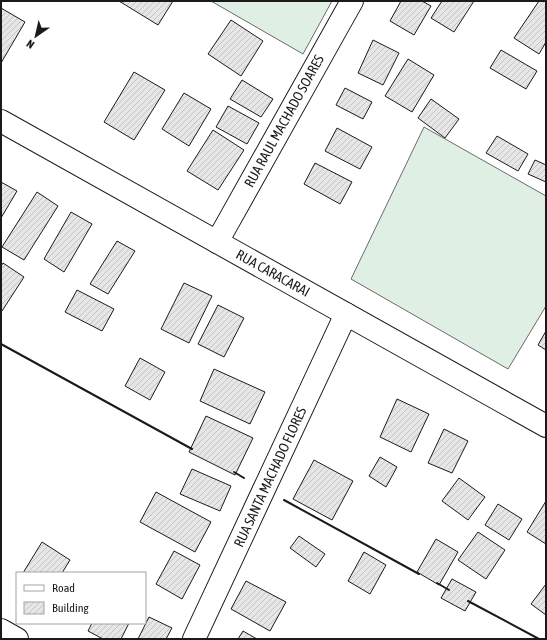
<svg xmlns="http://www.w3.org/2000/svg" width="547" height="640" viewBox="0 0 547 640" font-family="'Asap Condensed',sans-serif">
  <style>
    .grass { fill: #e0efe3; stroke: #6a6a6a }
    .building { fill: url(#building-hatch); stroke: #1a1a1a }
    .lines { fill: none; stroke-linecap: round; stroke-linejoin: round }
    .minor-casing { stroke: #1a1a1a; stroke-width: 24 }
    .minor { stroke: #fff; stroke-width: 22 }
    .wall { stroke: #1a1a1a; stroke-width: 2 }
    .labels { text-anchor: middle; stroke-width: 3; stroke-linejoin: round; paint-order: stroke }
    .street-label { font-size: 14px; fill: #1a1a1a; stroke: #fff }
  </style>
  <defs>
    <pattern id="building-hatch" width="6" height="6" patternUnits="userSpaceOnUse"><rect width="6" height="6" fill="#e6e6e6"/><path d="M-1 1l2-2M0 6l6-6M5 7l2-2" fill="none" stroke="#c5c5c5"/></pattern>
  </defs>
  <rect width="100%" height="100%" fill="#fff"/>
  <g class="grass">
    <polygon points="211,1 332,1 303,54"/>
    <polygon points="424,127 546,196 546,306 508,369 351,279"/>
  </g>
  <g class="building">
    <polygon points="119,1 173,1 158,25"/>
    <polygon points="401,1 422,1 431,6 414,35 390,21"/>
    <polygon points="442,1 474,1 454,32 431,18"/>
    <polygon points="539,1 546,1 546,42 539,54 514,38"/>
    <polygon points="1,8 25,22 1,63"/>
    <polygon points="231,20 263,41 241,76 208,54"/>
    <polygon points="373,40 399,53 383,85 358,73"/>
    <polygon points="501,50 537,71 526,89 490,68"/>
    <polygon points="408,59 434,75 412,112 385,96"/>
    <polygon points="134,72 165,90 134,140 104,122"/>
    <polygon points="242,80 273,99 261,117 230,99"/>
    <polygon points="345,88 372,102 363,119 336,105"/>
    <polygon points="184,93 211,109 189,146 162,129"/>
    <polygon points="431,99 459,119 445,138 418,118"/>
    <polygon points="228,106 259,123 247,144 216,127"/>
    <polygon points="337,128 372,147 360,169 325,151"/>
    <polygon points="213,130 244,150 218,190 187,171"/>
    <polygon points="497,136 528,154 518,171 486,153"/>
    <polygon points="535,160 546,165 546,182 528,174"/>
    <polygon points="315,163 352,182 340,204 304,184"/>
    <polygon points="1,182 17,191 1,218"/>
    <polygon points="37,192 58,206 24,260 2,247"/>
    <polygon points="71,212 92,224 64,272 44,259"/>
    <polygon points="117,241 135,251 108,294 90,284"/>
    <polygon points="3,263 24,277 2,311 1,310 1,266"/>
    <polygon points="184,283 212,296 189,343 161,329"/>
    <polygon points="77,290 114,309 102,331 65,312"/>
    <polygon points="218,305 244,318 224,357 198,344"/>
    <polygon points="546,331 546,350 538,345"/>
    <polygon points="140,358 165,372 150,400 125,386"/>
    <polygon points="214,369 265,392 250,424 200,401"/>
    <polygon points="397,399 429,414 411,452 380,437"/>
    <polygon points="206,416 253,438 235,475 189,452"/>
    <polygon points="444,429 468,441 452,473 428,463"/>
    <polygon points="380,457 397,467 386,487 369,476"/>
    <polygon points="314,460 353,481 332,520 293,499"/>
    <polygon points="192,469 231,486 220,511 180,494"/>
    <polygon points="459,478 485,497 468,520 442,501"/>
    <polygon points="156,492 211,522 195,552 140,522"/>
    <polygon points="546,501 546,544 527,532"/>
    <polygon points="498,504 522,519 509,540 485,525"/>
    <polygon points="478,532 505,550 486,579 458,560"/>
    <polygon points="299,536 325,554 316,567 290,548"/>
    <polygon points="436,539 458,552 439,585 417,572"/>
    <polygon points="42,542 70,560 62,573 23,573"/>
    <polygon points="174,551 200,565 182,599 156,584"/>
    <polygon points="364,552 386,565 370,594 348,581"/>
    <polygon points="452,579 476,592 465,611 441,598"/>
    <polygon points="246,581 286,602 270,631 231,609"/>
    <polygon points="546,584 546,615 531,604"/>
    <polygon points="149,617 172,628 166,639 138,639"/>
    <polygon points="92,623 129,623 121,639 103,639 88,631"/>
    <polygon points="243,631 257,639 238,639"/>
  </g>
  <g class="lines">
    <g class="minor-casing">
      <g id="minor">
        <polyline points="1,121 546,426"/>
        <polyline points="217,242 352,1"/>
        <polyline points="1,630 17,639"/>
        <polyline points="194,639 346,314"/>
      </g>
    </g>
    <use href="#minor" class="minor"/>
    <g class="wall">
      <polyline points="1,344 192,449"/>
      <polyline points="234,472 244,478"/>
      <polyline points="284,500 419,574"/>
      <polyline points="437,583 449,590"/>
      <polyline points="468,601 539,639"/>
    </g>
  </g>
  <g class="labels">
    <g class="street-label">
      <text transform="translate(284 121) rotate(-61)" y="5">RUA RAUL MACHADO SOARES</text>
      <text transform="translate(273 273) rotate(29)" y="5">RUA CARACARAI</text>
      <text transform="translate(270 477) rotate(-65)" y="5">RUA SANTA MACHADO FLORES</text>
    </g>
  </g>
  <rect width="547" height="640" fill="none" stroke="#1a1a1a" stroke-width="4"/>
  <rect x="16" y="572" width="130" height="52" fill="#ffffff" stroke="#a3a3a3"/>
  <rect x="24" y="585" width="20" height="6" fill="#ffffff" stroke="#a3a3a3"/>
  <text x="52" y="592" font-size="12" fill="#1a1a1a">Road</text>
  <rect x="24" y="602" width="20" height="12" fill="url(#building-hatch)" stroke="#a3a3a3"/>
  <text x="52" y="612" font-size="12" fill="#1a1a1a">Building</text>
  <g transform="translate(36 36) rotate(214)" stroke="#ffffff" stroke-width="3" paint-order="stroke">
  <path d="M0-3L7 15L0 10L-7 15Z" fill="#1a1a1a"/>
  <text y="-6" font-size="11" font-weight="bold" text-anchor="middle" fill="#1a1a1a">N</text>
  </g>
</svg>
